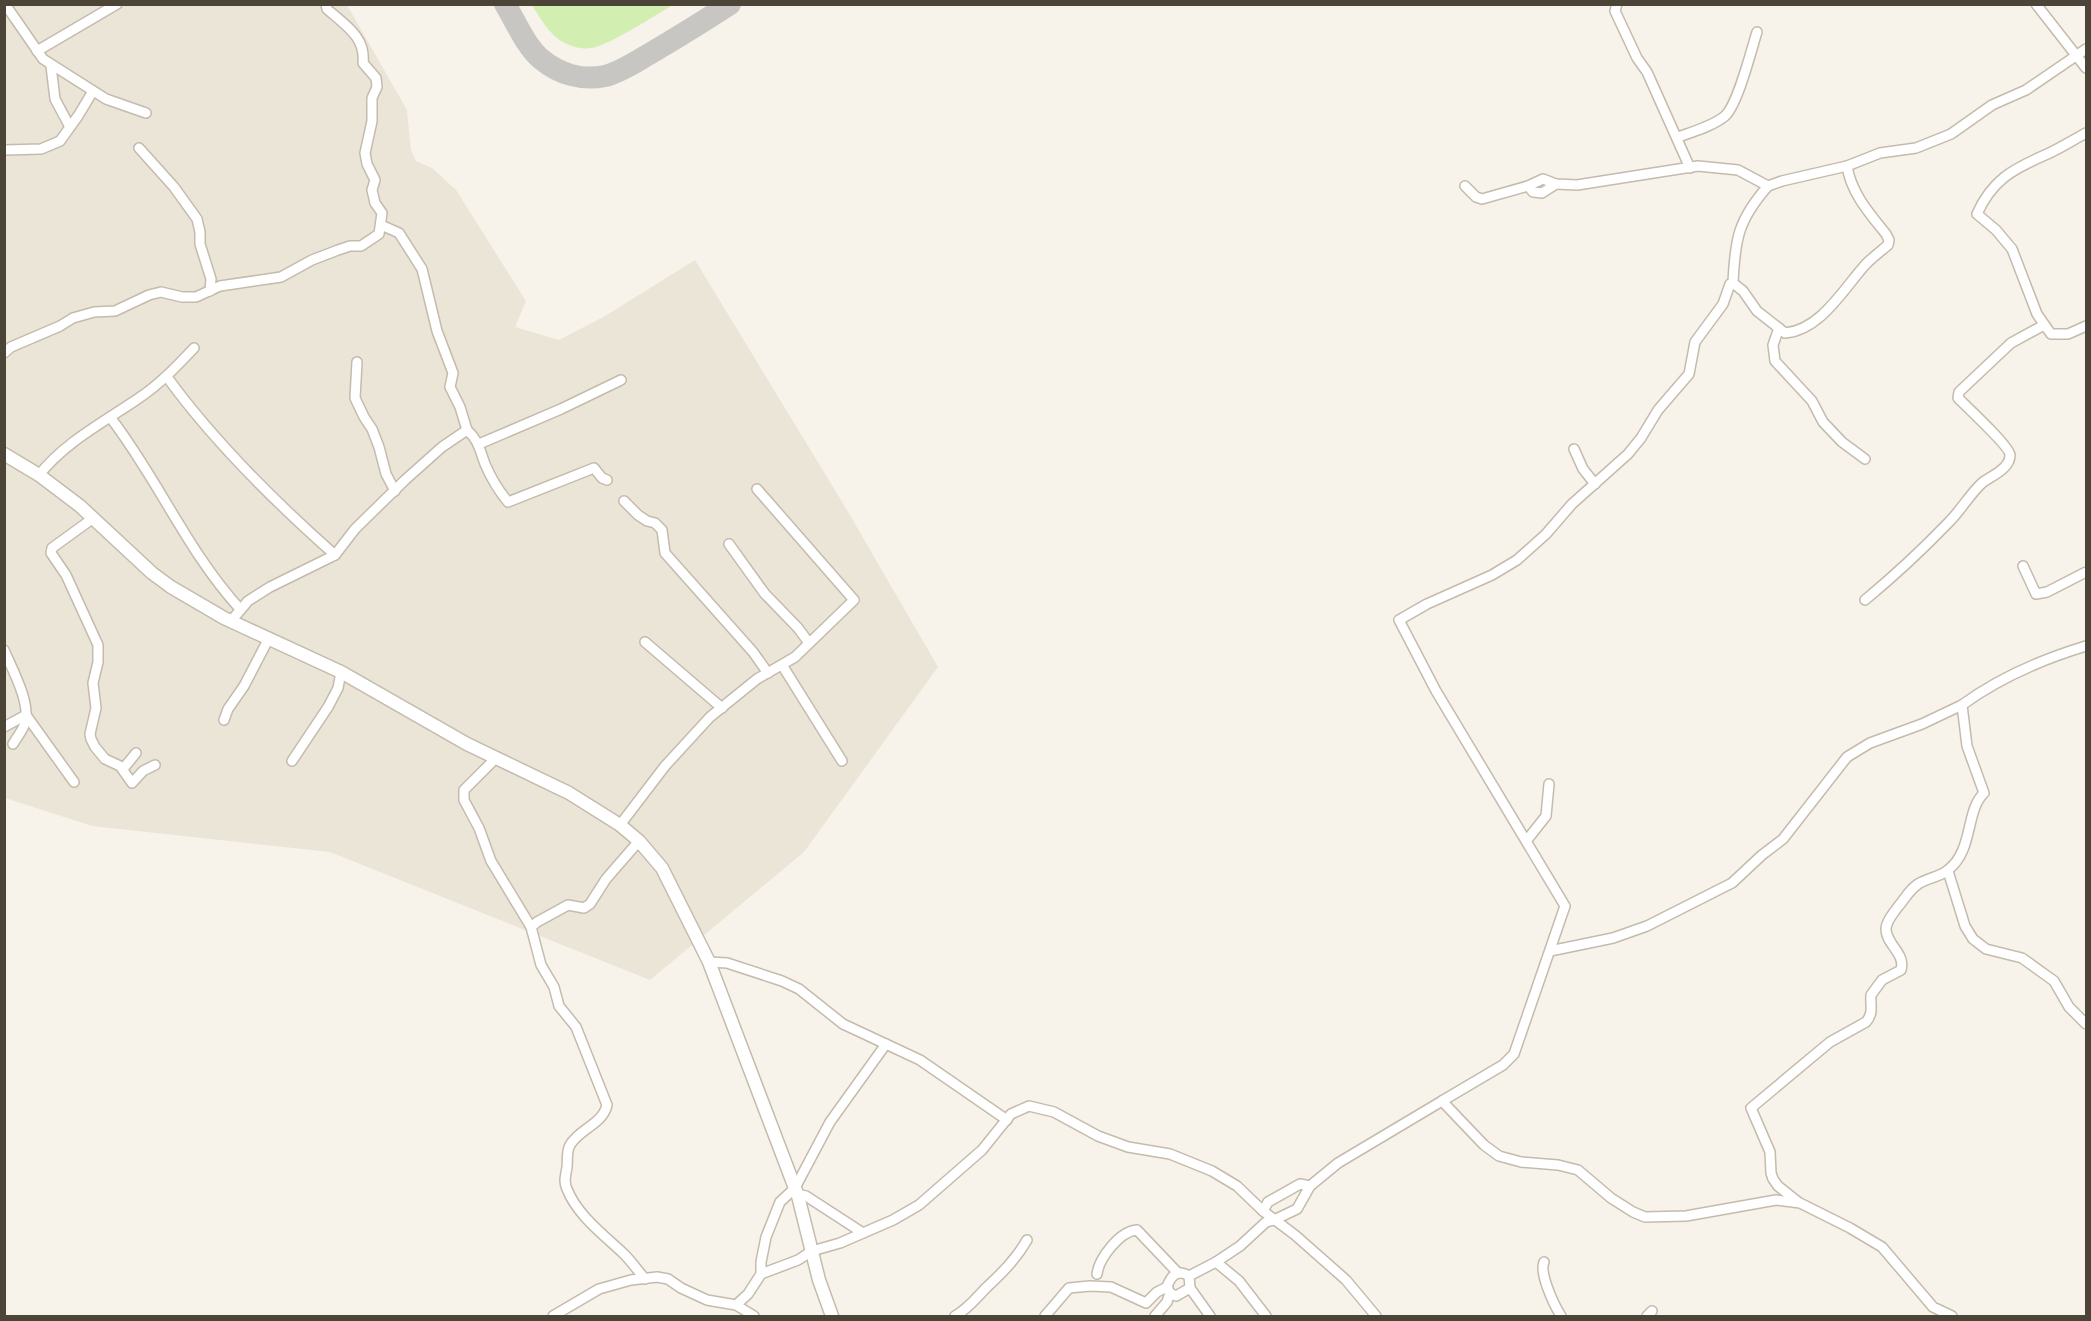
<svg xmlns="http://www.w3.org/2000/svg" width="2091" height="1321" viewBox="0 0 2091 1321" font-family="Barlow,sans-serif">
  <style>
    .residential { fill: #ebe5d8 }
    .green { fill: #d2eeb0 }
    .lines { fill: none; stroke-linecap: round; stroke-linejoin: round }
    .taxiway { stroke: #c8c6c2; stroke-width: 22 }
    .minor-casing { stroke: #c4bbac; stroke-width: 12 }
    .tertiary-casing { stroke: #c4bbac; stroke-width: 15 }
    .minor { stroke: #fff; stroke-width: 9 }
    .tertiary { stroke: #fff; stroke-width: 12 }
  </style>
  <rect width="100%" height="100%" fill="#f7f3eb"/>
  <polygon class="residential" points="5,5 347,5 407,110 411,150 416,161 432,168 456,190 526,301 515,327 559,340 605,316 695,260 847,510 938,667 804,852 650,980 330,852 92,826 5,798"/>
  <path class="green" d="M532 5H673C653 16 611 45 591 48 580 50 566 45 557 38 546 29 539 16 532 5Z"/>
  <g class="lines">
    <path class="taxiway" d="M505 4C516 22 525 45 541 59 559 74 582 81 605 76 621 72 637 61 651 53 678 37 704 21 730 4"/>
    <g class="minor-casing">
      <g id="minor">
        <polyline points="5,4 43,59 106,99 146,113"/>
        <polyline points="1617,4 1615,11 1637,58 1647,72 1690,168"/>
        <polyline points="2036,4 2086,68"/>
        <polyline points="37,51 117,4"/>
        <polyline points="51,66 55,99 70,127"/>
        <path d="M2086 133C2073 140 2059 149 2045 155 2013 169 1992 180 1977 214L1996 230 2012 249 2037 314 2051 334H2068L2086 326"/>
        <path d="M1678 137C1692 132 1713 126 1725 116 1738 104 1751 51 1757 32"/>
        <polyline points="139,148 174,187 197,219 200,232 200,244 211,279 210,291"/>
        <polyline points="4,150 41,149 60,141 78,116 93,91"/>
        <polyline points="1465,186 1476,197 1482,199 1528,186 1543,179 1556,184 1577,185 1698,166 1738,170 1768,186 1782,181 1847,166"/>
        <polyline points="1528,186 1533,192 1542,193 1556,184"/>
        <polyline points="381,225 399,233 422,269 437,331 453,373 450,387 460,407 467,430"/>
        <path d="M1733 283C1735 239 1738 220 1768 186"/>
        <polyline points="1779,328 1773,345 1775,361 1812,401 1823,422 1842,442 1865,459"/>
        <path d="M4 353 11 347 60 326 73 318 94 312 115 311 149 295 161 292 182 297H196L220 286 281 277 312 260 338 250 350 246H361L379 234 382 213 375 203 372 190 375 180 367 164 365 153 372 121V98L377 87 376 78 363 63C366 37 345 25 327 9L326 4"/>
        <polyline points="357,362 355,398 364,417 372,429 379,447 386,474 395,491"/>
        <path d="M167 377C215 443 274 501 335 555"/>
        <path d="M110 417C158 479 187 551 240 609"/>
        <polyline points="479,444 561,409 621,380"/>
        <polyline points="1574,449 1583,469 1595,484"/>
        <path d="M39 475C65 442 104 422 139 398 160 384 177 366 194 348"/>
        <polyline points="624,501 638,515 647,521 655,523 662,530 665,553 753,652 768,673"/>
        <polyline points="92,519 52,548 51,553 66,575 98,645 98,662 93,683 96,708 90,734 91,739 95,747 105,759 120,766 132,783 143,771 155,765"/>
        <polyline points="729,544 765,594 798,628 809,643"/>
        <polyline points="2023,566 2036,594 2047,592 2086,572"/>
        <path d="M1865 600C1894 576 1923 549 1949 522 1961 510 1970 494 1982 483 1991 476 2010 469 2010 455 2010 447 1966 406 1958 398L1959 392 2011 343 2044 325"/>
        <path d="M231 621 248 601 270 587 335 555 355 529 405 480 442 447 467 430C479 441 479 448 485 464 491 478 498 490 508 502L594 468 602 478 607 480"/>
        <polyline points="645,642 722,708"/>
        <path d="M4 650C12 669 31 703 25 723 23 730 17 737 13 744"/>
        <polyline points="782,665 842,761"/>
        <polyline points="224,720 228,709 244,686 269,638"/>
        <polyline points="4,727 26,715 74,782"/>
        <polyline points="496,758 464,790 464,800 479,828 491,861 531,927"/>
        <polyline points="292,761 328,707 338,688 341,672"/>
        <polyline points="123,769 136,753"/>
        <polyline points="620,825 665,766 710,717 757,679 795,657 854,600 757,489"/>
        <polyline points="1527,840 1546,816 1549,784"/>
        <path d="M639 841 606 879 590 904 584 908 568 905 537 922 531 927 541 965 554 987 559 1006 576 1027 607 1105C603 1124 579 1129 570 1145 566 1152 568 1160 567 1167 566 1175 563 1181 567 1189 577 1215 604 1235 624 1254 632 1262 638 1271 645 1279"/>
        <polyline points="1948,871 1965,926 1973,939 1986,949 2022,958 2054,981 2069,1007 2086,1024"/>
        <polyline points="1550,951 1613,938 1647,926 1732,883 1762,855 1783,839 1847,757 1870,743 1922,724 1962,705"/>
        <polyline points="709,962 727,963 782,981 799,989 843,1024 920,1060 1007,1120"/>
        <path d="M1442 1101 1503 1065 1514 1054 1565 906 1436 691 1399 620 1427 604 1492 575 1517 560 1546 534 1572 504 1628 454 1641 438 1658 410 1689 374 1695 342 1723 304 1730 284 1733 283 1743 291 1757 311 1785 333C1821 330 1844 288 1866 264 1873 257 1881 251 1888 245L1889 240 1886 234C1870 214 1851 193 1847 166L1880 153 1916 148 1951 134 1992 105 2026 90 2086 49"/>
        <polyline points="797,1194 806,1196 863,1233"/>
        <path d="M1798 1202 1778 1186 1773 1179 1771 1173 1770 1152 1751 1108 1830 1042 1866 1022C1874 1013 1870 1005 1871 995L1882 980 1901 970C1906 953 1885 944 1886 928 1887 920 1893 914 1897 908 1905 899 1908 891 1918 884 1927 878 1940 877 1948 870 1974 850 1965 811 1984 793L1967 746 1962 705C1999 678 2043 659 2086 646"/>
        <polyline points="1263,1211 1268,1202 1300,1184 1310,1186"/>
        <polyline points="1216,1262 1239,1281 1266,1316"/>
        <path d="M1544 1262C1539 1273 1554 1305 1561 1316"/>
        <polyline points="761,1274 761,1262 766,1237 780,1202 795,1188 830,1122 886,1044"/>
        <path d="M1097 1274C1099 1258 1120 1231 1137 1230L1178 1273"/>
        <polyline points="1189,1276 1216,1262 1240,1246 1266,1222 1274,1220 1297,1209 1310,1186 1338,1163 1442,1101 1484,1145 1499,1156 1521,1162 1558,1165 1578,1170 1611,1198 1633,1212 1645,1217 1686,1216 1776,1200 1800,1203 1850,1228 1882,1247 1933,1307 1952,1316"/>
        <polyline points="1190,1288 1210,1316"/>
        <polyline points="736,1305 748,1294 761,1274 798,1260 812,1251 840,1243 893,1220 919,1205 982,1150 1011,1114 1029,1106 1054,1112 1098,1136 1128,1147 1170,1154 1212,1171 1237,1186 1263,1211 1295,1235 1346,1280 1376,1316"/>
        <polyline points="553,1316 599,1289 631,1280 657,1277 668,1279 681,1288 707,1300 736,1305 754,1316"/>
        <path d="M955 1316C968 1309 976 1298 987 1287 1003 1272 1016 1259 1027 1240"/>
        <polyline points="1045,1316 1069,1288 1090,1286 1111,1287 1146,1303 1157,1292 1167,1287"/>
        <path d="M1155 1316 1167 1302 1170 1293 1167 1287C1171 1275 1178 1269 1189 1276L1190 1288 1176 1296 1170 1293"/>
        <polyline points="1647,1316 1652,1311"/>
      </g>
    </g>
    <g class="tertiary-casing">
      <polyline id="tertiary" points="4,454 39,475 80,506 152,573 171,587 224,618 341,672 467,744 569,793 620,825 639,841 662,868 709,962 798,1196 819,1280 832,1316"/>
    </g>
    <use href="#minor" class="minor"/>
    <use href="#tertiary" class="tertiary"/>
  </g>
  <rect width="2091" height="1321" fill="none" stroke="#4c4437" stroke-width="12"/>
</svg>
